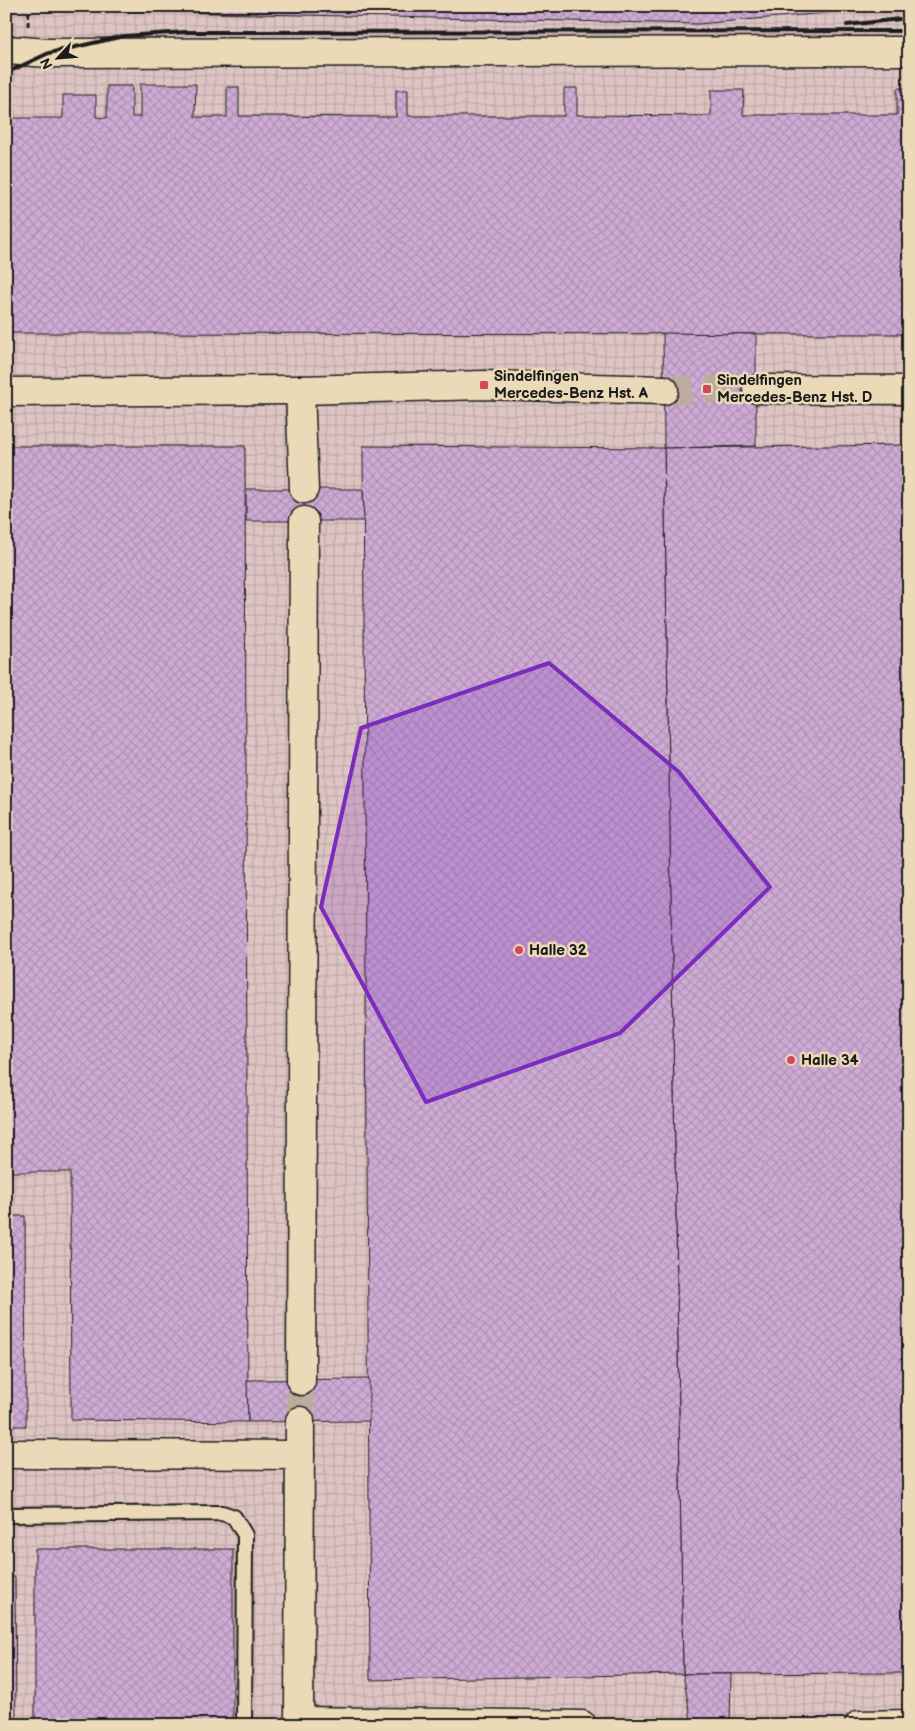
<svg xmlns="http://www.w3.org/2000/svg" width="915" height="1731" viewBox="0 0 915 1731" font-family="'Balsamiq Sans',sans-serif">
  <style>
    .industrial { fill: url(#industrial-grid) }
    .building { fill: url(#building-cross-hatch); stroke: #1c1c1c }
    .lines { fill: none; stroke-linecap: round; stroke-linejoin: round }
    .street-tunnel { stroke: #bdac9d; stroke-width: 28; stroke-dasharray: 28 14; stroke-linecap: butt }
    .lane-casing { stroke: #1c1c1c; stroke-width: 18 }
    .street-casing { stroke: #1c1c1c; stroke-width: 31 }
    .path { stroke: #1c1c1c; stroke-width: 3; stroke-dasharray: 5 4; stroke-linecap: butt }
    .lane { stroke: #ebdab7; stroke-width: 14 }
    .street { stroke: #ebdab7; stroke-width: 28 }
    .rail { stroke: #1c1c1c; stroke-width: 4 }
    .marked { fill: #7b2cbf; fill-opacity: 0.2; stroke: #7b2cbf; stroke-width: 4; stroke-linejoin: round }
    .poi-dot { fill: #d1495b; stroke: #ebdab7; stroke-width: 2 }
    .labels { text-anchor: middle; stroke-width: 5; stroke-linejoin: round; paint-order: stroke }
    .poi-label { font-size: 15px; font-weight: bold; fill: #1c1c1c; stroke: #ebdab7; text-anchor: start }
  </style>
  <defs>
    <pattern id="industrial-grid" width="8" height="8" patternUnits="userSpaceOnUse" patternTransform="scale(1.25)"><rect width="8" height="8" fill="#dec5c4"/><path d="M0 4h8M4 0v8" fill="none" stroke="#bea9a8"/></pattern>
    <pattern id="building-cross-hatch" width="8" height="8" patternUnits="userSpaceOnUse" patternTransform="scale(1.25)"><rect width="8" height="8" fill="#ceaad4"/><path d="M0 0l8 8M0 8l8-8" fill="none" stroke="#b092b5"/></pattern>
  </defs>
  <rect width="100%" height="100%" fill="#e5d0bd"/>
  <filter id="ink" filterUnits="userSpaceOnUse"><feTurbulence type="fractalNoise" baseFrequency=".02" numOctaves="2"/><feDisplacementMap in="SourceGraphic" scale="10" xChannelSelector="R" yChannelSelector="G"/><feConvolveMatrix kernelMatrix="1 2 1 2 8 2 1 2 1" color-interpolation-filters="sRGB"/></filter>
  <g filter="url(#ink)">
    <rect class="industrial" x="6" y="6" width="903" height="1719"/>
    <g class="building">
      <polygon points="81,6 861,6 861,10 698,24 81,10"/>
      <polygon points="140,84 196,84 195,117 227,117 227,87 239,87 239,116 396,117 396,90 408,90 408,116 564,116 564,88 577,88 577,115 711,116 711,90 744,90 743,115 897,115 897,88 908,88 909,334 6,333 6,118 63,118 63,95 96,95 96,117 107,118 107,86 132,86 132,117 140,117"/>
      <polygon points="663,333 756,334 756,446 664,448"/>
      <polygon points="909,445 909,1673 683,1674 664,448"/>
      <polygon points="6,446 245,446 248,1422 71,1420 70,1172 6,1172"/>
      <polygon points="363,446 664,448 683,1674 370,1680"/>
      <polygon points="246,489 363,489 364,521 246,521"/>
      <polygon points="6,1216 25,1216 26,1426 6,1426"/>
      <polygon points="369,1379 369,1421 248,1422 247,1380"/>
      <rect x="35" y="1549" width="198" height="176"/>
      <polygon points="6,1577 15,1577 16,1725 6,1725"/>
      <polygon points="683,1674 731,1674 730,1725 692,1725"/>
    </g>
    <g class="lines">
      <g class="street-tunnel">
        <polyline points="664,390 757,389"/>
        <polyline points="300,1421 301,1381"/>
      </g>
      <g class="lane-casing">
        <polyline id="lane" points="6,1515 222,1513 234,1517 245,1535 244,1725"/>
      </g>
      <g class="street-casing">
        <g id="street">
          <polyline points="6,50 49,53 909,51"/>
          <polyline points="757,389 909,390"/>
          <polyline points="300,390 304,489"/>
          <polyline points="6,392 300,390 484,385 664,390"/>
          <polyline points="301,1381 304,521"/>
          <polyline points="6,1454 300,1455"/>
          <polyline points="299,1721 582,1725"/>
          <polyline points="299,1725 300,1421"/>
          <polyline points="859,1725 909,1724"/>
        </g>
      </g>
      <polyline class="path" points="28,26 29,6"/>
      <use href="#lane" class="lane"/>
      <use href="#street" class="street"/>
      <g class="rail">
        <polyline points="847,25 909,18"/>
        <polyline points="6,73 49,53 124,36 186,32 909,31"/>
      </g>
    </g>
  </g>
  <path class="marked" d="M549 663 679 772 770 887 620 1033 426 1102 321 907 361 728Z"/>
  <g class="poi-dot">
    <rect x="479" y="380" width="10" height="10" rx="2.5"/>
    <rect x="702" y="384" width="10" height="10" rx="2.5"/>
    <circle cx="519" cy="950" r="5"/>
    <circle cx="791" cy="1060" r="5"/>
  </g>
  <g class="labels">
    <g class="poi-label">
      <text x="494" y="381">Sindelfingen<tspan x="494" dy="17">Mercedes-Benz Hst. A</tspan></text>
      <text x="717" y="385">Sindelfingen<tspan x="717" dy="17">Mercedes-Benz Hst. D</tspan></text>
      <text x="529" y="955">Halle 32</text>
      <text x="801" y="1065">Halle 34</text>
    </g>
  </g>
  <rect width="915" height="1731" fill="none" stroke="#ebdab7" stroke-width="25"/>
  <rect x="12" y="12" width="890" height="1706" fill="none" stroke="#1c1c1c" stroke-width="2" filter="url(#ink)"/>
  <g transform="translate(58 58) rotate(244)" stroke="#ebdab7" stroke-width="4" paint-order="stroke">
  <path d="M0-4L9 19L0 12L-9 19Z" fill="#1c1c1c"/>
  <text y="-8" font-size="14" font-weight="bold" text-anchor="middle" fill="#1c1c1c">N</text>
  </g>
</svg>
